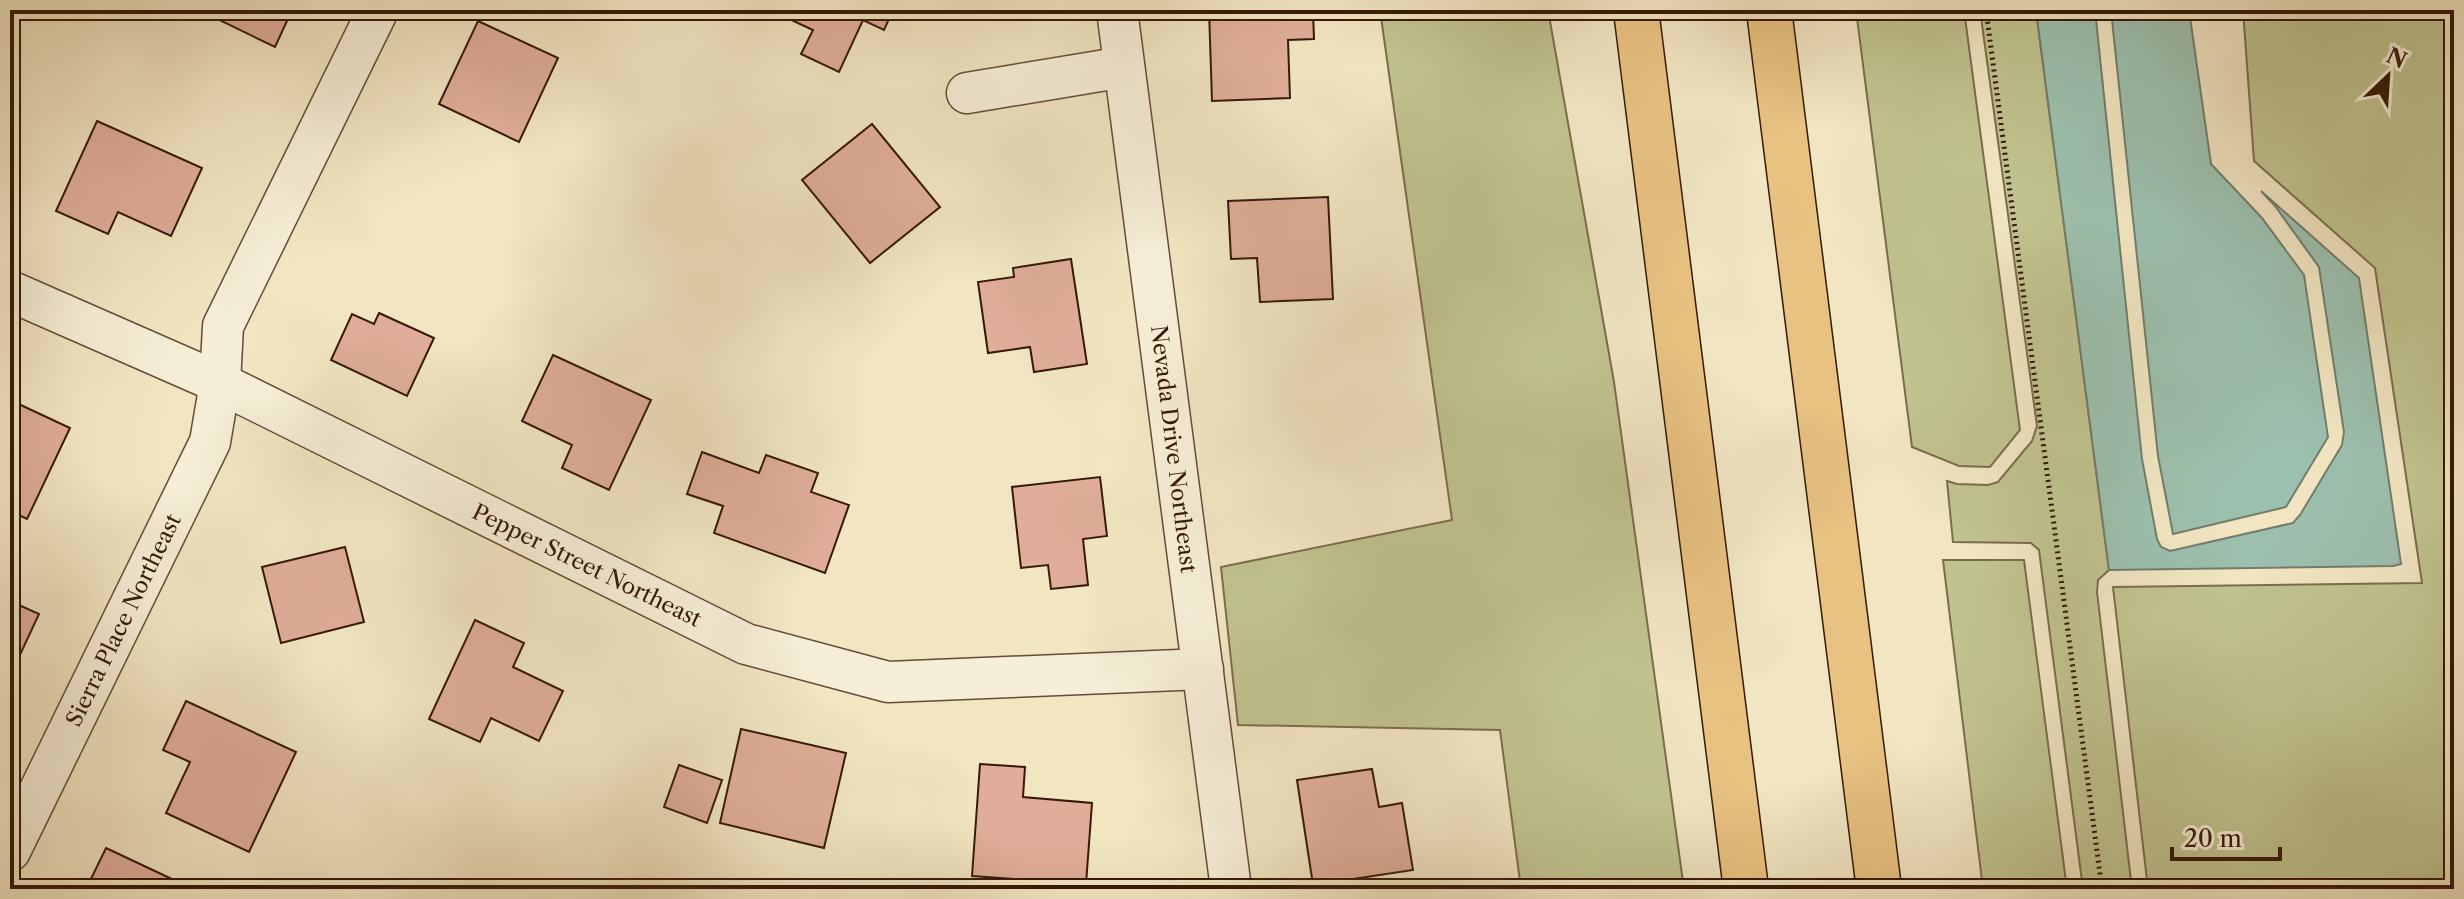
<svg xmlns="http://www.w3.org/2000/svg" width="2464" height="899" viewBox="0 0 2464 899" font-family="'Libre Caslon Text',serif">
  <style>
    .green { fill: #c0c38f; stroke: #7b6e4c; stroke-width: 2 }
    .water { fill: #9cc0ae; stroke: #737d6c; stroke-width: 2 }
    .building { fill: #dfad99; stroke: #361908; stroke-width: 2 }
    .lines { fill: none; stroke-linecap: round; stroke-linejoin: round }
    .street-casing { stroke: #654c36; stroke-width: 43 }
    .highway-casing { stroke: #361908; stroke-width: 47 }
    .path { stroke: #361908; stroke-width: 5; stroke-dasharray: 2 4; stroke-linecap: butt }
    .street { stroke: #f6eed7; stroke-width: 40 }
    .highway { stroke: #e8c281; stroke-width: 44 }
    .labels { text-anchor: middle; stroke-width: 6; stroke-linejoin: round; paint-order: stroke }
    .street-label { font-size: 22px; fill: #361908; stroke: #f6eed7 }
  </style>
  <rect width="100%" height="100%" fill="#f1e5c2"/>
  <filter id="stains"><feTurbulence type="fractalNoise" baseFrequency=".0025" numOctaves="4"/><feColorMatrix values="0 0 0 0 .2 0 0 0 0 .09 0 0 0 0 .02 0 0 0 .5 -.17"/></filter>
  <radialGradient id="worn" r=".72"><stop offset=".6" stop-color="#630" stop-opacity="0"/><stop offset="1" stop-color="#630" stop-opacity=".3"/></radialGradient>
  <g class="green">
    <polygon points="1380,10 1548,10 1614,382 1684,889 1521,889 1500,730 1238,725 1221,567 1452,520"/>
    <polygon points="1856,10 1964,10 2020,430 1990,467 1959,466 1912,447"/>
    <polygon points="1980,10 2036,10 2109,570 2098,580 2097,592 2132,889 2083,889 2039,550 2031,543 1953,542 1947,481 1957,484 1988,485 1998,482 2032,441 2037,426"/>
    <polygon points="2243,10 2454,10 2454,889 2148,889 2113,587 2422,583 2375,268 2254,161"/>
    <polygon points="1943,560 2024,560 2067,889 1983,889"/>
  </g>
  <g class="water">
    <polygon points="2036,10 2095,10 2142,459 2157,539 2161,547 2170,551 2293,523 2300,515 2342,445 2344,432 2319,267 2275,206 2261,191 2359,278 2401,564 2393,566 2109,570"/>
    <polygon points="2111,10 2189,10 2211,164 2262,218 2304,275 2328,437 2286,507 2173,534 2158,456"/>
  </g>
  <g class="building">
    <polygon points="199,10 292,10 275,47"/>
    <polygon points="791,10 893,10 884,30 863,20 839,72 801,54 813,30 787,18"/>
    <polygon points="1209,10 1313,10 1314,39 1288,40 1290,98 1212,101"/>
    <polygon points="478,21 558,58 519,142 439,104"/>
    <polygon points="97,121 202,168 171,236 118,212 108,234 56,211"/>
    <polygon points="872,124 940,207 870,263 802,180"/>
    <polygon points="1328,197 1333,299 1260,302 1257,258 1231,259 1228,201"/>
    <polygon points="1071,259 1087,364 1034,372 1030,347 988,353 978,282 1014,277 1013,268"/>
    <polygon points="379,313 434,338 407,396 331,360 352,314 374,324"/>
    <polygon points="553,355 651,400 609,490 562,468 572,445 522,421"/>
    <polygon points="10,400 70,428 27,519 10,511"/>
    <polygon points="702,452 759,473 766,455 818,473 811,492 849,505 825,573 714,533 723,506 687,494"/>
    <polygon points="1100,477 1107,536 1083,539 1088,585 1051,589 1048,565 1021,568 1012,487"/>
    <polygon points="345,547 364,622 281,643 262,567"/>
    <polygon points="10,601 39,614 19,657 10,653"/>
    <polygon points="475,620 524,643 513,667 563,691 539,741 491,718 480,742 429,719"/>
    <polygon points="186,701 296,752 249,852 166,813 190,762 163,750"/>
    <polygon points="741,729 846,753 824,848 720,823"/>
    <polygon points="980,764 1025,767 1023,797 1092,803 1086,884 972,876"/>
    <polygon points="679,765 722,780 707,823 664,807"/>
    <polygon points="1372,769 1379,807 1402,803 1413,870 1313,885 1297,780"/>
    <polygon points="106,848 193,889 86,889"/>
  </g>
  <g class="lines">
    <g class="street-casing">
      <g id="street">
        <polyline points="1117,10 1231,889"/>
        <polyline points="967,93 1124,67"/>
        <polyline points="10,291 220,383 746,644 888,682 1203,669"/>
        <polyline points="10,851 210,442 220,383 223,326 378,10"/>
      </g>
    </g>
    <g class="highway-casing">
      <g id="highway">
        <polyline points="1636,10 1746,889"/>
        <polyline points="1769,10 1879,889"/>
      </g>
    </g>
    <polyline class="path" points="1986,10 2102,889"/>
    <use href="#street" class="street"/>
    <use href="#highway" class="highway"/>
  </g>
  <g class="labels">
    <g class="street-label">
      <text transform="translate(1174 449) rotate(83)" y="8">Nevada Drive Northeast</text>
      <text transform="translate(587 565) rotate(26)" y="8">Pepper Street Northeast</text>
      <text transform="translate(123 620) rotate(-64)" y="8">Sierra Place Northeast</text>
    </g>
  </g>
  <rect width="2464" height="899" fill="none" stroke="#f1e5c2" stroke-width="40"/>
  <rect x="12" y="12" width="2440" height="875" fill="none" stroke="#361908" stroke-width="4"/>
  <rect x="20" y="20" width="2424" height="859" fill="none" stroke="#361908" stroke-width="2"/>
  <g transform="translate(2388 76) rotate(25)" stroke="#f6eed7" stroke-width="6" paint-order="stroke">
  <path d="M0-6L14 30L0 20L-14 30Z" fill="#361908"/>
  <text y="-12" font-size="22" font-weight="bold" text-anchor="middle" fill="#361908">N</text>
  </g>
  <path d="M2172 847v12h108v-12" fill="none" stroke="#361908" stroke-width="4"/>
  <text x="2184" y="847" font-size="24" fill="#361908" stroke="#f6eed7" stroke-width="6" paint-order="stroke">20 m</text>
  <rect width="100%" height="100%" filter="url(#stains)"/>
  <rect width="100%" height="100%" fill="url(#worn)"/>
</svg>
